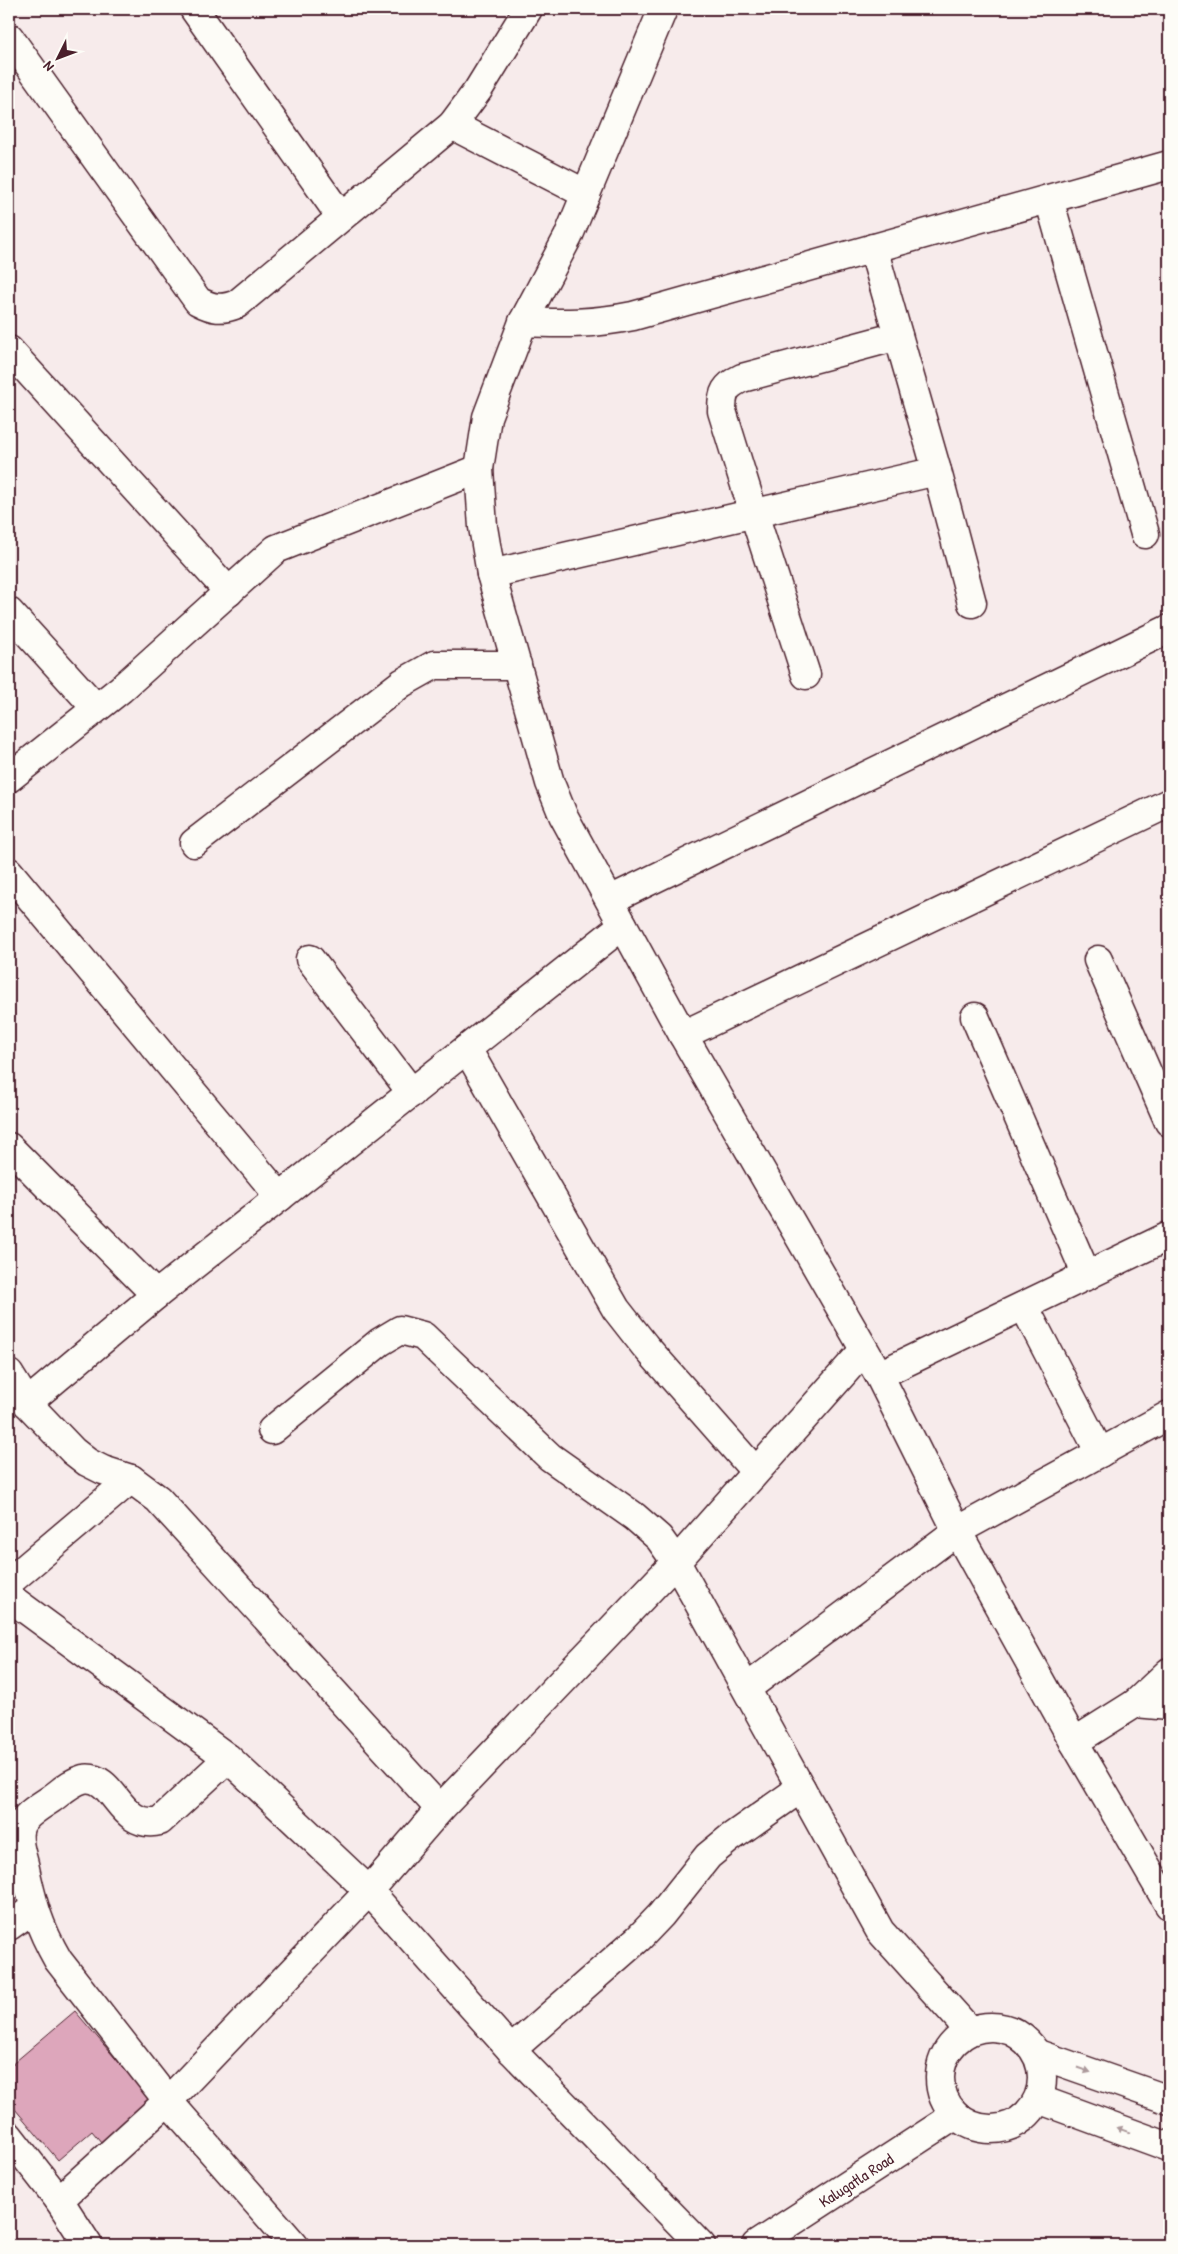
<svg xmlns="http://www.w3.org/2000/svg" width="1178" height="2254" viewBox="0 0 1178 2254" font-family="'Patrick Hand',sans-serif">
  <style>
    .building { fill: #dda6bb; stroke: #4a1f2b }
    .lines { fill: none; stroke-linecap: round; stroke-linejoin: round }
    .minor-casing { stroke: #4a1f2b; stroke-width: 31 }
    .minor { stroke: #fdfcf7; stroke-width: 28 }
    .oneway { fill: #ac999b }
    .labels { text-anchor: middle; stroke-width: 4.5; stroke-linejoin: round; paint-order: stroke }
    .street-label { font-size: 16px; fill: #4a1f2b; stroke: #fdfcf7 }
  </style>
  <rect width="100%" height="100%" fill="#f7ebeb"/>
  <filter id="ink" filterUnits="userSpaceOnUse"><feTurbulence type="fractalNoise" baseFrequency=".02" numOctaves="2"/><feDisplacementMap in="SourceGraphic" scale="10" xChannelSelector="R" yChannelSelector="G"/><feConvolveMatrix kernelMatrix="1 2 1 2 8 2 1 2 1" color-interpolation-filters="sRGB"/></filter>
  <g filter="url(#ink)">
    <polygon class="building" points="75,2011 156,2106 106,2148 92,2131 58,2160 9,2102 9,2067"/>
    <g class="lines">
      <g class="minor-casing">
        <g id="minor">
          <polyline points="194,9 341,217"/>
          <polyline points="663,9 568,237 523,322 487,417 479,469 483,527 491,574 550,783 563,815 683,1035 879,1375 957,1531 1074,1742 1169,1905"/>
          <path d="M9 37 198 301C213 309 222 310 237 304L452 125 478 90 528 9"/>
          <polyline points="452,125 586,194"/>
          <polyline points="1049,199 1145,534"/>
          <polyline points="873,248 937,471 972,603"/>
          <path d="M523 322C562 324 594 324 633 316L1169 165"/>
          <polyline points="9,350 229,592"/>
          <polyline points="491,574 937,471"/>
          <polyline points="9,612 96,708"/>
          <path d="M806 675 754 514 722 411C722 392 725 386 742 378L898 336"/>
          <polyline points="9,778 121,689 276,549 479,469"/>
          <polyline points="194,843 402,683 434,665 517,665"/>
          <polyline points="9,872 280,1197"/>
          <polyline points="610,900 1169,629"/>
          <polyline points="310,959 412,1093"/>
          <polyline points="1098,960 1169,1122"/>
          <polyline points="975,1017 1087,1276"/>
          <polyline points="683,1035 1169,803"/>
          <polyline points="467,1049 616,1309 645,1346 755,1471"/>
          <polyline points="9,1147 156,1295"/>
          <polyline points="1024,1306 1100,1453"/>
          <polyline points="9,1374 27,1403"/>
          <polyline points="879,1375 1169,1236"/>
          <polyline points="272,1430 380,1342 400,1330 423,1336 550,1457 635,1517 659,1538 676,1562 880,1931 970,2031"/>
          <polyline points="9,1582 131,1479"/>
          <polyline points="9,1597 228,1758 369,1891 511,2050 701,2245"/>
          <polyline points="747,1688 957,1531 1169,1415"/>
          <polyline points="1136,1703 1169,1706"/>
          <polyline points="1074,1742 1136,1703 1169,1672"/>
          <path d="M228 1758 160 1821C118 1831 116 1773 83 1779 71 1782 61 1792 51 1799 41 1806 24 1815 20 1827 16 1839 21 1852 24 1864 32 1902 38 1925 58 1960L168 2101 294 2245"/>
          <polyline points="440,1809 158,1499 131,1479 103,1470 87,1462 73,1451 27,1403 156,1295 623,925"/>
          <polyline points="9,1926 33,1909"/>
          <circle cx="991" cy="2078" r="51"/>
          <polyline points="511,2050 639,1938 661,1915 708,1856 730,1838 801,1788"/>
          <polyline points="1038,2054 1169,2100"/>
          <polyline points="1038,2099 1169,2147"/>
          <polyline points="9,2136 59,2200 88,2245"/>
          <polyline points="59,2200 168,2101 369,1891 440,1809 676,1562 864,1350"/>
          <polyline points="756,2245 956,2115"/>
        </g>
      </g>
      <use href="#minor" class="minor"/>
    </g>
    <defs><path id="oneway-solid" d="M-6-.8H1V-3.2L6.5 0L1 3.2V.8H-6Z" transform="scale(1.25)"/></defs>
    <g class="oneway">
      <use href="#oneway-solid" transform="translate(1084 2070) rotate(19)"/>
      <use href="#oneway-solid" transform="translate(1123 2130) rotate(-160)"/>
    </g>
  </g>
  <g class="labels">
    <g class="street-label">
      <text transform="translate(856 2180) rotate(-33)" y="6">Kalugatla Road</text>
    </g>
  </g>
  <rect width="1178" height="2254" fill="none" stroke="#fdfcf7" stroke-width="30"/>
  <rect x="15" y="15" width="1148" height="2224" fill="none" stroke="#4a1f2b" stroke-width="2" filter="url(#ink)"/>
  <g transform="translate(58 58) rotate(228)" stroke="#fdfcf7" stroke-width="4" paint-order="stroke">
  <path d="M0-4L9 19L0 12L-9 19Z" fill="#4a1f2b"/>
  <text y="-8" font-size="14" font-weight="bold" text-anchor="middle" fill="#4a1f2b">N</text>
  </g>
</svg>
